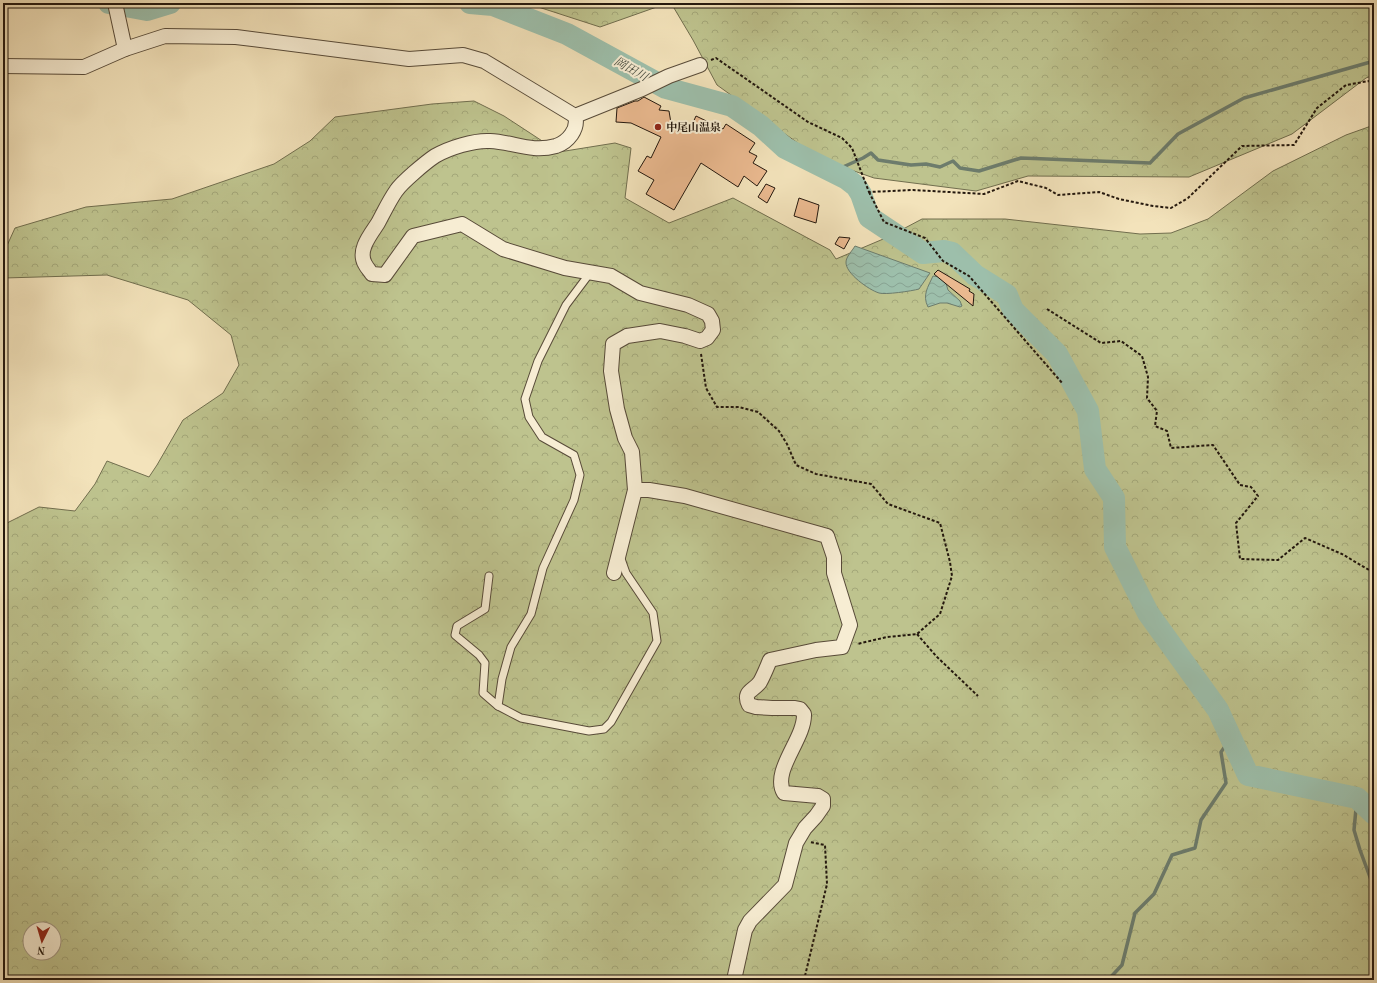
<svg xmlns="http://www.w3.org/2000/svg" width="1377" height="983" viewBox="0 0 1377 983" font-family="'Old Standard TT','Noto Serif JP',serif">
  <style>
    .forest { fill: url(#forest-crowns); stroke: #716e4e; fill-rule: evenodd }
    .water { fill: url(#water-waves); stroke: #6d7c6c }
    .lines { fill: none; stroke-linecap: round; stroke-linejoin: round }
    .stream { stroke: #6d7c6c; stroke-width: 3.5 }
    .river { stroke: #9dbfab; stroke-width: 22 }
    .building { fill: #eab98f; stroke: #24180e }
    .lane-casing { stroke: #584b39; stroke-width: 9 }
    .street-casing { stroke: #584b39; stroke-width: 16 }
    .path { stroke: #24180e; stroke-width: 2; stroke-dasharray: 3 2; stroke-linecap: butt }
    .lane { stroke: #f7edd3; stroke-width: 7 }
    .street { stroke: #f7edd3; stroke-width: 14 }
    .poi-dot { fill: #8f2418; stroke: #f7edd3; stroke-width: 1.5 }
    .labels { text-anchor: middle; stroke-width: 4; stroke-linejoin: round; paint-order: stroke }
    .poi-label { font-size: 11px; font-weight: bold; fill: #24180e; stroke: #f7edd3; text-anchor: start }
    .water-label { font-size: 12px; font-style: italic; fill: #4e5245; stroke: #f7edd3 }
  </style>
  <defs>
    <pattern id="forest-crowns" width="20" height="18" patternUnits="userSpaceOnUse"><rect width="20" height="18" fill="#bec38e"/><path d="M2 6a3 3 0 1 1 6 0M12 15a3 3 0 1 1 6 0" fill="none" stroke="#a3a779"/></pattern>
    <pattern id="water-waves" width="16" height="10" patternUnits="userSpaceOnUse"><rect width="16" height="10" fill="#9dbfab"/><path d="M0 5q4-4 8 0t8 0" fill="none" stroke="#87a392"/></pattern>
  </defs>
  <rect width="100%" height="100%" fill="#f3e3bb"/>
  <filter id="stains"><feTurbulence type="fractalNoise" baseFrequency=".005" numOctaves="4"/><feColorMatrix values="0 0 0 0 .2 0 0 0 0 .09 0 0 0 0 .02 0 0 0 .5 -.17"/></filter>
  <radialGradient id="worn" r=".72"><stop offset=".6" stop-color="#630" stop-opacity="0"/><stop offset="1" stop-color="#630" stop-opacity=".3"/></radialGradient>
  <g class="forest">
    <polygon points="526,3 668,3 600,27"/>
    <polygon points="671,3 1374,3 1374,75 1366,78 1292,134 1189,177 1028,176 976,191 874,178 820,159 717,85 693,40"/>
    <path d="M474 101 504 116 559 152 615 143 631 148 625 198 669 223 733 198 830 250 836 259 888 237 922 219H1005L1140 234 1171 233 1208 219 1273 171 1346 135 1374 125V980H3V525L39 507 75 511 95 484 107 461 149 477 157 465 183 420 223 393 239 365 231 335 188 300 107 275 4 278 5 250 15 228 86 207 172 199 274 164 310 141 335 117 432 104ZM30 929H54V953H30Z"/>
  </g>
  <g class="water">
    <path d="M855 246 930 273 919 289C912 291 885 295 879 293 869 290 845 273 846 262 846 257 852 251 855 246Z"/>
    <path d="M933 276 940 277 945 280 948 290 960 301 962 306 960 307 947 303H940L928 307C922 295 928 287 933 276Z"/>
  </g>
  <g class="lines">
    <g class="stream">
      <polyline points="832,172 863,158 871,153 878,160 911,165 926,164 940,167 953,161 960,168 979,171 1021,158 1150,163 1178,134 1244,98 1374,61"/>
      <polyline points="1357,798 1354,830 1360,850 1374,888"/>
      <polyline points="1108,980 1122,965 1135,913 1154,894 1172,855 1195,848 1201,820 1226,783 1221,752 1231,738"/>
    </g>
    <g class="river">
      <polyline points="109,3 147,10 170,3"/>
      <polyline points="470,3 493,5 567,34 666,88 732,106 761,126 785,148 847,179 856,186 861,194 869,217 923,253 944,251 952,253 975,275 1007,295 1013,310 1057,354 1088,411 1095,469 1114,498 1115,547 1148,613 1218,710 1248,775 1357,798 1374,814"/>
    </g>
  </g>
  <g class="building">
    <polygon points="644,97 661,106 659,110 669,111 671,123 686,131 688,125 691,127 696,116 723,129 726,124 755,143 749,152 757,156 753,163 767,171 757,186 744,176 738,187 701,163 674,210 646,194 654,180 638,171 647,156 651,158 661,137 631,123 616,122 617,108 635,101 638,101"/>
    <polygon points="766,184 775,188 767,203 758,197"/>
    <polygon points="799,198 819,205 816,223 794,216"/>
    <polygon points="839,237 850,238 844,249 835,244"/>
    <polygon points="938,270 970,289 969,291 974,294 973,306 934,274"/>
  </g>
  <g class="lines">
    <g class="lane-casing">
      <g id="lane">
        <polyline points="489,576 485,609 457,626 455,635 479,655 485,663 483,693 498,706 502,679 511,647 531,614 543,568 574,500 580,475 574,455 542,437 529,417 525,399 538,361 566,305 590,273"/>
        <polyline points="498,706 521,718 589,731 604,729 611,722 657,641 653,613 626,573 620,556"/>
      </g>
    </g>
    <g class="street-casing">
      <g id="street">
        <polyline points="115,3 125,49"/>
        <polyline points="3,66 84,67 125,49 165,36 236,37 409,59 463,55 484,61 575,116 642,89 669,76 700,65"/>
        <path d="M575 116C579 129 568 142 556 146 531 153 514 142 490 141 474 140 449 148 435 156 426 162 402 182 396 191 389 201 384 212 378 223 371 234 357 250 365 264 367 268 370 271 372 274L385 275 413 236 462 224 503 249 565 268 611 276 640 293 688 305 708 314 712 321 713 330 707 338 700 341 685 336 660 331 627 336 613 344 611 371 617 409 625 438 632 452 635 490 614 573"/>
        <path d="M635 490H649L685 496 827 536 834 557V573L850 625 842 647 816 650 770 660C767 667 764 675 760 682 754 691 742 691 749 705L756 707 772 708H795L800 709 804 714C805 739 771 771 784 793L818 796 823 799V806L816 816 805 828 796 843 785 885 750 921 745 930 734 980"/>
      </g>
    </g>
    <g class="path">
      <polyline points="711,60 716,58 808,122 842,138 852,148 869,192 913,190 984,194 1018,181 1046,188 1058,195 1099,192 1119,199 1153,206 1171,208 1188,198 1242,146 1294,145 1317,108 1346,85 1369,81 1374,84"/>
      <polyline points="869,192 884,222 925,238 943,261 969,276 1063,384"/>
      <polyline points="1047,309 1101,343 1121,341 1142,356 1148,377 1147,398 1157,411 1155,426 1167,431 1171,448 1213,445 1240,485 1251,487 1258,496 1236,523 1240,559 1278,560 1305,538 1342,554 1374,573"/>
      <polyline points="701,354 706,388 717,407 739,407 758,412 779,431 787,444 796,465 816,474 871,484 888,504 940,523 950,562 952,576 940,614 917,634 887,637 857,644"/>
      <polyline points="917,634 936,656 978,696"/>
      <polyline points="1374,743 1371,761 1374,777"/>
      <polyline points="805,976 827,884 825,845 810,842"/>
    </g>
    <use href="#lane" class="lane"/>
    <use href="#street" class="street"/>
  </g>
  <circle class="poi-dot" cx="658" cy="127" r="4"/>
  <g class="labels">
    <g class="poi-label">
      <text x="666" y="131">中尾山温泉</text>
    </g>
    <g class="water-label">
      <text transform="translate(631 69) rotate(29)" y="4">岡田川</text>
    </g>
  </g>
  <rect width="1377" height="983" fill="none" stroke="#f3e3bb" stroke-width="16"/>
  <rect x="4" y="4" width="1369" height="975" fill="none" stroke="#24180e" stroke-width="2"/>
  <rect x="8" y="8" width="1361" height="967" fill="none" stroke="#24180e"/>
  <g transform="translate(42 941) rotate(185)"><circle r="19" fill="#f7edd3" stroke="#a39884"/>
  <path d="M0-3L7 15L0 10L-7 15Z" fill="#8f2418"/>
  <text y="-6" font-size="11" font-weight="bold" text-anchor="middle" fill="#24180e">N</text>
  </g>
  <rect width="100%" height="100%" filter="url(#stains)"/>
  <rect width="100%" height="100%" fill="url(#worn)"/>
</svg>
